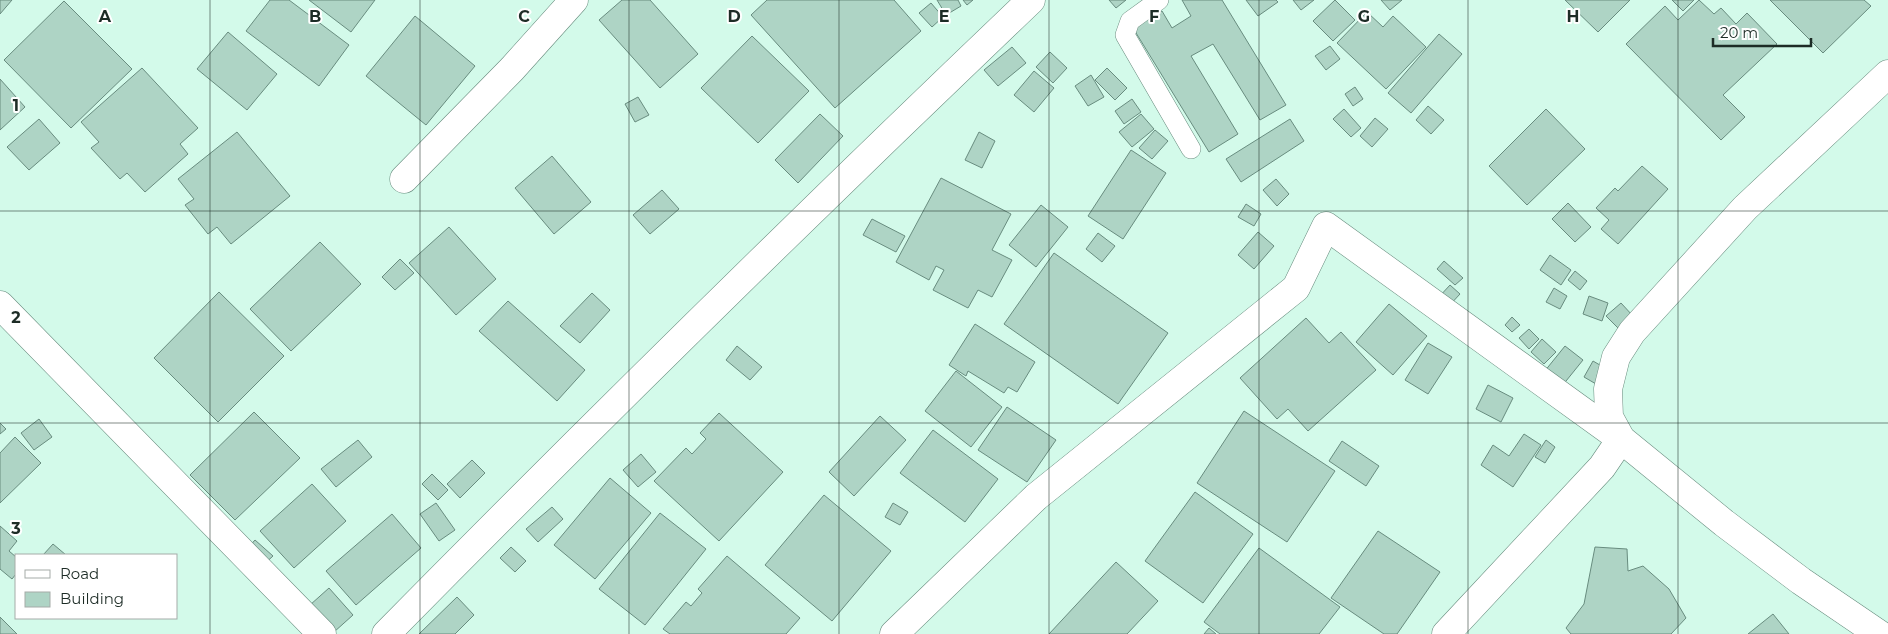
<svg xmlns="http://www.w3.org/2000/svg" width="1888" height="634" viewBox="0 0 1888 634" font-family="Montserrat,sans-serif">
  <style>
    .building { fill: #aed4c5; stroke: #688c7f }
    .lines { fill: none; stroke-linecap: round; stroke-linejoin: round }
    .service-casing { stroke: #668a7c; stroke-width: 20 }
    .minor-casing { stroke: #668a7c; stroke-width: 29 }
    .service { stroke: #fff; stroke-width: 19 }
    .minor { stroke: #fff; stroke-width: 28 }
    .grid { fill: none; stroke: #1d2c26; stroke-width: 1; stroke-opacity: 0.55 }
    .grid-label { font-size: 16px; text-anchor: middle; font-weight: bold; fill: #1d2c26; stroke: #fff; stroke-width: 4; stroke-linejoin: round; paint-order: stroke }
  </style>
  <rect width="100%" height="100%" fill="#d3faea"/>
  <g class="building">
    <polygon points="0,0 12,0 0,14"/>
    <polygon points="270,0 289,0 349,45 319,86 246,31"/>
    <polygon points="309,0 375,0 351,32"/>
    <polygon points="622,0 650,0 698,54 660,88 599,20"/>
    <polygon points="767,0 894,0 921,31 835,108 751,15"/>
    <polygon points="937,0 958,0 961,6 946,15"/>
    <polygon points="963,0 973,0 967,5"/>
    <polygon points="1109,0 1126,0 1116,8"/>
    <polygon points="1182,0 1222,0 1286,105 1260,120 1213,44 1191,56 1238,134 1209,152 1133,28 1162,11 1172,28 1191,16"/>
    <polygon points="1246,0 1276,0 1278,2 1258,16"/>
    <polygon points="1293,0 1314,0 1301,10"/>
    <polygon points="1335,0 1355,20 1333,41 1313,21"/>
    <polygon points="1381,0 1402,0 1390,10"/>
    <polygon points="1565,0 1630,0 1598,32"/>
    <polygon points="1672,0 1694,0 1683,11"/>
    <polygon points="1699,0 1714,14 1721,8 1736,24 1747,13 1777,44 1723,95 1745,117 1721,140 1626,44 1665,6 1678,20"/>
    <polygon points="1770,0 1864,0 1871,6 1823,53"/>
    <polygon points="64,1 132,69 71,128 4,60"/>
    <polygon points="931,3 943,17 932,27 919,13"/>
    <polygon points="1367,12 1383,27 1393,16 1426,47 1386,89 1337,43"/>
    <polygon points="415,16 475,66 426,125 366,76"/>
    <polygon points="228,32 277,74 247,110 197,69"/>
    <polygon points="1439,34 1462,54 1411,113 1388,93"/>
    <polygon points="752,36 809,91 758,143 701,88"/>
    <polygon points="1330,46 1340,59 1326,70 1315,56"/>
    <polygon points="1012,47 1026,63 998,86 984,70"/>
    <polygon points="1050,52 1067,68 1053,83 1036,67"/>
    <polygon points="142,68 198,128 180,144 188,154 145,192 127,173 120,179 91,148 99,142 81,122"/>
    <polygon points="1107,68 1127,88 1115,100 1095,80"/>
    <polygon points="1034,71 1054,88 1034,112 1014,95"/>
    <polygon points="1091,75 1104,97 1088,106 1075,86"/>
    <polygon points="0,79 25,107 0,130"/>
    <polygon points="1355,87 1363,99 1353,106 1345,94"/>
    <polygon points="638,97 649,115 635,122 625,104"/>
    <polygon points="1132,99 1141,112 1124,124 1115,111"/>
    <polygon points="1428,106 1444,120 1431,134 1416,120"/>
    <polygon points="1344,109 1361,128 1351,137 1333,119"/>
    <polygon points="1546,109 1585,149 1527,205 1489,166"/>
    <polygon points="820,114 843,136 798,183 775,160"/>
    <polygon points="1141,114 1154,129 1132,147 1119,132"/>
    <polygon points="1375,118 1388,129 1372,147 1360,136"/>
    <polygon points="39,119 60,143 29,170 7,147"/>
    <polygon points="1290,119 1304,141 1241,182 1226,159"/>
    <polygon points="1155,130 1168,141 1152,159 1139,148"/>
    <polygon points="237,132 290,196 231,244 217,227 208,234 185,205 194,199 178,179"/>
    <polygon points="979,132 995,141 982,168 965,160"/>
    <polygon points="1131,150 1166,173 1123,239 1088,216"/>
    <polygon points="552,156 591,202 554,234 515,188"/>
    <polygon points="1642,166 1668,189 1618,244 1601,229 1609,220 1596,208 1615,188 1618,191"/>
    <polygon points="941,178 1011,214 992,250 1012,260 992,297 978,290 968,308 933,290 944,270 936,266 929,280 896,262"/>
    <polygon points="1276,179 1289,194 1277,206 1263,190"/>
    <polygon points="662,190 679,209 650,234 633,215"/>
    <polygon points="1568,203 1591,227 1575,242 1552,219"/>
    <polygon points="1246,204 1261,214 1254,226 1238,217"/>
    <polygon points="1041,205 1068,227 1036,267 1009,245"/>
    <polygon points="872,219 905,236 896,252 863,235"/>
    <polygon points="449,227 496,279 456,315 409,263"/>
    <polygon points="1258,232 1274,246 1254,269 1238,255"/>
    <polygon points="1098,233 1115,246 1102,262 1086,249"/>
    <polygon points="320,242 361,284 291,351 250,309"/>
    <polygon points="1054,253 1168,333 1118,404 1004,324"/>
    <polygon points="1550,255 1571,270 1561,285 1540,270"/>
    <polygon points="400,259 414,273 395,290 382,277"/>
    <polygon points="1444,261 1463,278 1455,285 1437,269"/>
    <polygon points="1575,271 1587,281 1580,290 1568,280"/>
    <polygon points="1450,285 1460,294 1448,307 1438,298"/>
    <polygon points="1554,288 1567,296 1560,309 1546,302"/>
    <polygon points="219,292 284,356 218,422 154,358"/>
    <polygon points="592,293 610,310 580,343 560,326"/>
    <polygon points="1589,296 1608,303 1602,321 1583,314"/>
    <polygon points="508,301 585,370 557,401 479,331"/>
    <polygon points="1621,303 1633,316 1620,330 1606,316"/>
    <polygon points="1389,304 1427,336 1393,375 1356,342"/>
    <polygon points="1512,317 1520,325 1512,332 1505,325"/>
    <polygon points="1306,318 1329,343 1341,332 1376,370 1308,431 1288,409 1277,419 1240,378"/>
    <polygon points="975,324 1035,362 1017,392 1008,387 1004,393 968,371 966,376 949,365"/>
    <polygon points="1529,329 1539,339 1529,349 1519,338"/>
    <polygon points="1542,339 1556,352 1544,364 1531,352"/>
    <polygon points="1428,343 1452,357 1428,394 1405,380"/>
    <polygon points="737,346 762,367 750,380 726,360"/>
    <polygon points="1565,346 1583,360 1562,386 1544,372"/>
    <polygon points="1593,361 1605,368 1596,384 1584,377"/>
    <polygon points="956,371 1002,407 971,447 925,411"/>
    <polygon points="1488,385 1513,398 1501,422 1476,409"/>
    <polygon points="1007,407 1056,440 1027,482 978,450"/>
    <polygon points="1244,411 1335,471 1287,542 1197,483"/>
    <polygon points="254,412 300,458 235,520 190,475"/>
    <polygon points="719,413 783,472 719,541 654,481 686,448 692,454 706,439 700,433"/>
    <polygon points="880,416 906,440 854,496 829,472"/>
    <polygon points="39,419 52,437 34,450 21,433"/>
    <polygon points="0,423 6,429 0,434"/>
    <polygon points="933,430 998,479 965,522 900,473"/>
    <polygon points="1524,434 1541,445 1513,487 1481,465 1493,445 1509,456"/>
    <polygon points="15,437 41,463 0,503 0,453"/>
    <polygon points="358,440 372,457 336,487 321,469"/>
    <polygon points="1546,440 1555,447 1545,463 1535,457"/>
    <polygon points="1342,441 1379,466 1366,486 1329,461"/>
    <polygon points="641,454 656,472 638,487 623,470"/>
    <polygon points="472,460 485,473 460,498 447,484"/>
    <polygon points="432,474 448,490 438,500 422,484"/>
    <polygon points="610,478 651,513 595,579 554,545"/>
    <polygon points="312,484 346,521 294,568 260,531"/>
    <polygon points="1195,492 1253,534 1203,603 1145,561"/>
    <polygon points="824,495 891,551 832,621 765,565"/>
    <polygon points="436,503 455,530 439,541 420,514"/>
    <polygon points="893,503 908,512 900,525 885,517"/>
    <polygon points="552,507 563,519 538,542 526,529"/>
    <polygon points="660,513 706,549 645,625 599,589"/>
    <polygon points="392,514 421,548 356,605 326,571"/>
    <polygon points="0,526 17,541 9,551 16,557 16,574 12,579 0,569"/>
    <polygon points="1378,531 1440,572 1397,634 1384,634 1331,598"/>
    <polygon points="255,540 273,556 262,566 246,550"/>
    <polygon points="53,544 66,555 43,555"/>
    <polygon points="511,547 526,561 515,572 500,558"/>
    <polygon points="1595,547 1627,549 1628,571 1643,566 1669,589 1686,618 1671,634 1571,634 1566,628 1584,604"/>
    <polygon points="1259,548 1340,607 1319,634 1220,634 1204,622"/>
    <polygon points="727,556 800,618 786,634 670,634 663,629 686,602 691,606 702,593 698,589"/>
    <polygon points="1116,562 1158,601 1127,634 1049,634"/>
    <polygon points="329,588 353,615 334,632 310,605"/>
    <polygon points="457,597 474,615 455,634 419,634"/>
    <polygon points="1773,614 1789,634 1748,634"/>
    <polygon points="0,617 17,634 0,634"/>
    <polygon points="1209,628 1216,634 1204,634"/>
  </g>
  <g class="lines">
    <g class="service-casing">
      <polyline id="service" points="1159,0 1130,21 1125,35 1191,149"/>
    </g>
    <g class="minor-casing">
      <g id="minor">
        <polyline points="404,179 512,69 574,0"/>
        <polyline points="0,305 322,634"/>
        <path d="M386 634C598 419 813 208 1031 0"/>
        <polyline points="894,634 1036,497 1296,288 1326,226 1621,439 1602,467 1446,634"/>
        <polyline points="1879,634 1801,581 1724,523 1621,439 1609,417 1608,389 1616,357 1632,332 1745,208 1888,74"/>
      </g>
    </g>
    <use href="#service" class="service"/>
    <use href="#minor" class="minor"/>
  </g>
  <path class="grid" d="M210 0V634M420 0V634M629 0V634M839 0V634M1049 0V634M1259 0V634M1468 0V634M1678 0V634M0 211H1888M0 423H1888"/>
  <g class="grid-label">
    <text x="105" y="22">A</text>
    <text x="315" y="22">B</text>
    <text x="524" y="22">C</text>
    <text x="734" y="22">D</text>
    <text x="944" y="22">E</text>
    <text x="1154" y="22">F</text>
    <text x="1364" y="22">G</text>
    <text x="1573" y="22">H</text>
    <text x="16" y="111">1</text>
    <text x="16" y="323">2</text>
    <text x="16" y="534">3</text>
  </g>
  <rect x="15" y="554" width="162" height="65" fill="#ffffff" stroke="#a5aba8"/>
  <rect x="25" y="570" width="25" height="8" fill="#ffffff" stroke="#a5aba8"/>
  <text x="60" y="579" font-size="15" fill="#1d2c26">Road</text>
  <rect x="25" y="592" width="25" height="15" fill="#aed4c5" stroke="#a5aba8"/>
  <text x="60" y="604" font-size="15" fill="#1d2c26">Building</text>
  <path d="M1713 38v8h98v-8" fill="none" stroke="#1d2c26" stroke-width="2.5"/>
  <text x="1720" y="38" font-size="15" fill="#1d2c26" stroke="#ffffff" stroke-width="4" paint-order="stroke">20 m</text>
</svg>
